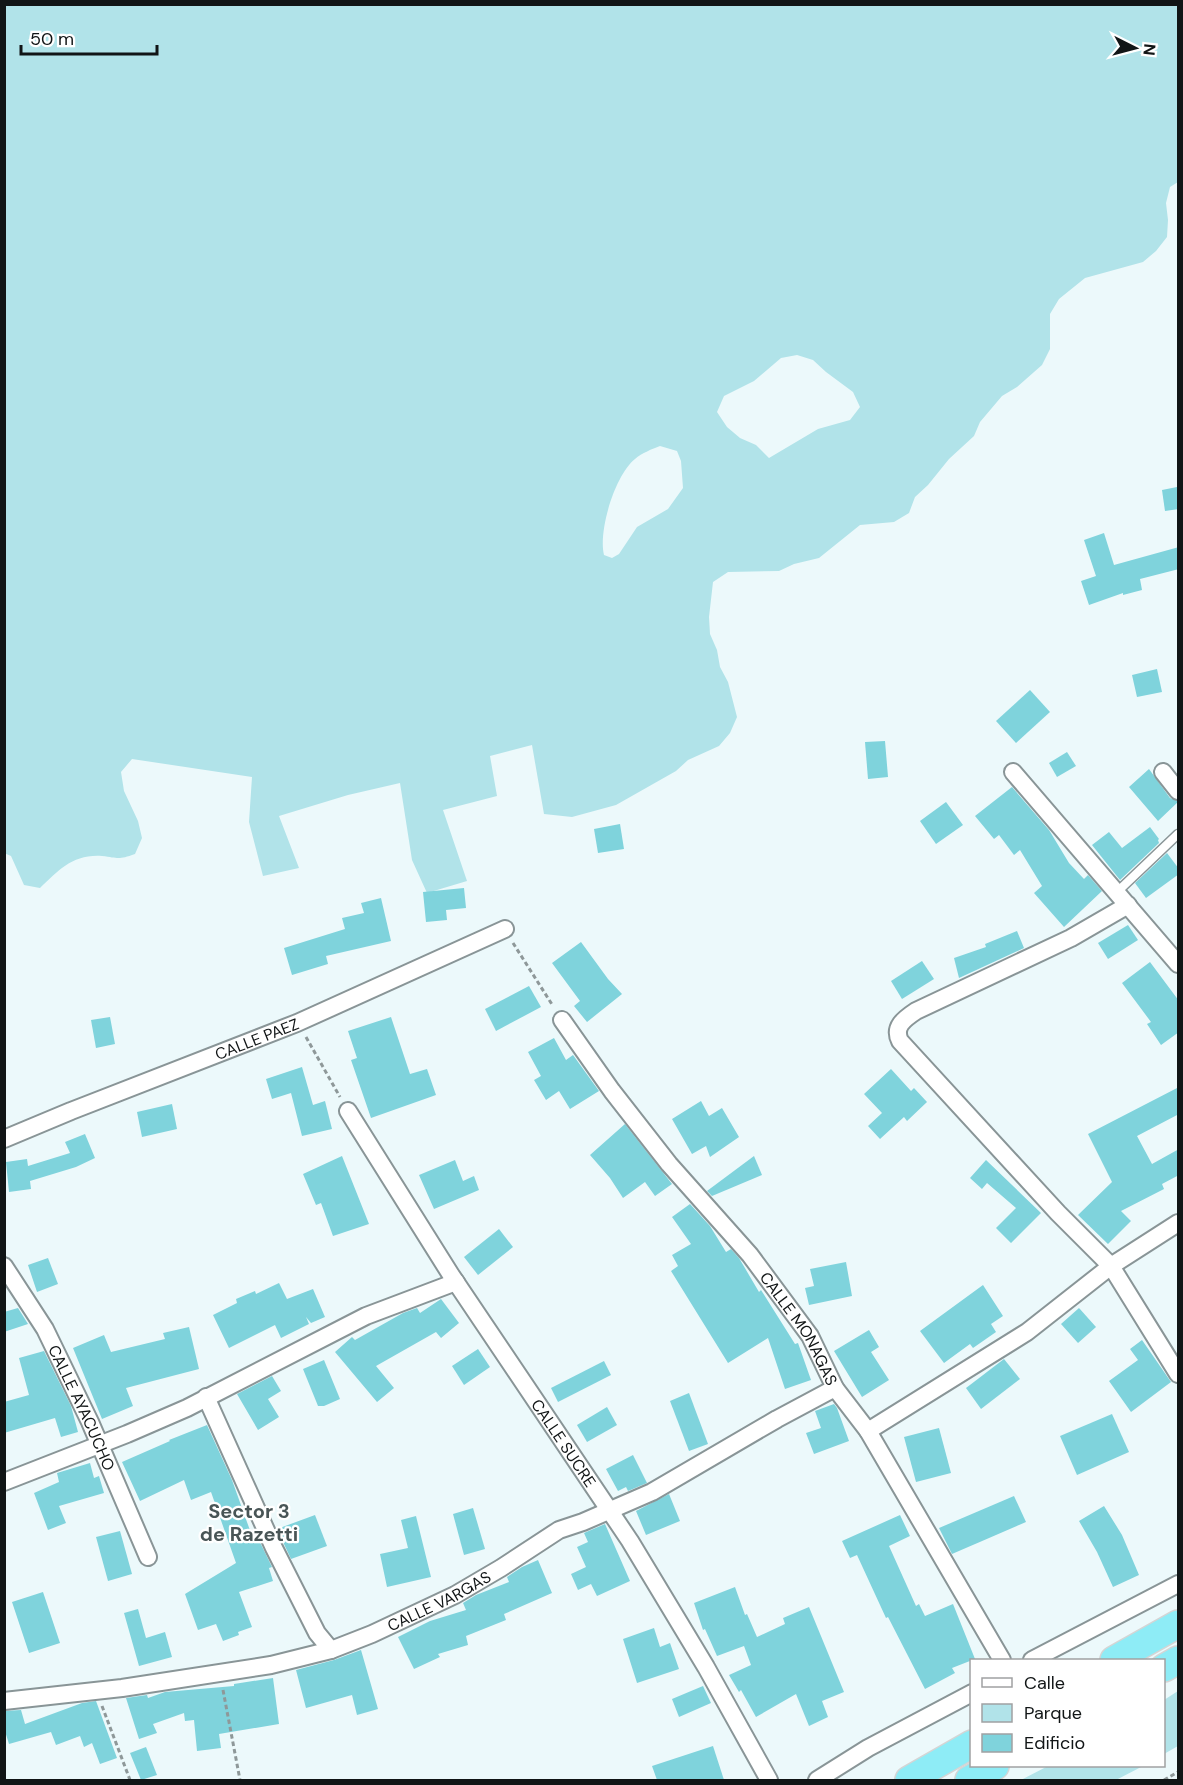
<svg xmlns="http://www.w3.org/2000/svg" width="1183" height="1785" viewBox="0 0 1183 1785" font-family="'DM Sans',sans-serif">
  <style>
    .green { fill: #b1e3e9; fill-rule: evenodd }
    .building { fill: #7fd3dc }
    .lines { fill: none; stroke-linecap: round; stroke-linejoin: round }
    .service-casing { stroke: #899597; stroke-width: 11 }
    .minor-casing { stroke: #899597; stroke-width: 20 }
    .trunk-casing { stroke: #d4d5d5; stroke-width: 30 }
    .path { stroke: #8e9899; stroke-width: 3; stroke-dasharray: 4.5 3; stroke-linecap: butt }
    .service { stroke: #fff; stroke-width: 8 }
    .minor { stroke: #fff; stroke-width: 16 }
    .trunk { stroke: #8eecf6; stroke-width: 27 }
    .labels { text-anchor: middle; stroke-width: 4.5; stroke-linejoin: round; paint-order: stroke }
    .street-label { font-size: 16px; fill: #111516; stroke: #fff }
    .quarter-label { font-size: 20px; font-weight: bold; fill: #495556; stroke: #fff }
  </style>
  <rect width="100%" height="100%" fill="#ecf9fb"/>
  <g class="green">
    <path d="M4 5H1178V182L1170 187 1166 203 1168 220 1167 237 1156 251 1143 262 1085 278 1059 299 1050 314V349L1042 365 1017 387 1002 396 980 422 974 436 949 459 928 485 915 497 909 513 894 522 860 525 819 558 794 564 779 571 728 572 713 582 709 617 710 634 717 650 720 667 728 682 737 717 730 733 719 746 688 760 676 771 616 805 572 817 544 814 532 745 490 756 497 796 443 810 467 881 427 893 412 860 400 783 348 795 279 816 299 868 263 876 249 822 252 777 132 759 121 772 124 791 138 821 142 838 135 854C118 860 119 858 102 856 73 854 59 870 40 888L24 885 11 856 4 853ZM797 355 813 360 826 372 853 392 860 407 850 420 818 429 769 458 756 445 740 438 727 427 717 412 724 396 754 381 781 358ZM660 446 677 451 681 461 683 488 668 509 637 527 619 554 612 558 604 555C598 531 615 475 635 459 642 453 652 449 660 446Z"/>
    <polygon points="1178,1691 1178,1746 1164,1754 1164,1700"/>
    <polygon points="1048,1766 1143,1766 1116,1780 1021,1780"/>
  </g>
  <g class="building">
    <polygon points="1177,487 1179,509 1165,511 1162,490"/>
    <polygon points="1104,533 1114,565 1179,547 1179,569 1140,579 1142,590 1123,595 1123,593 1089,605 1081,581 1096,576 1084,540"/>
    <polygon points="1157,669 1162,692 1137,697 1132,675"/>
    <polygon points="1030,690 1050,712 1016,743 996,721"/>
    <polygon points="885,741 888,777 868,779 865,742"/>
    <polygon points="1067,752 1076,766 1057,777 1049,763"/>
    <polygon points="1149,769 1170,798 1179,801 1158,821 1129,787"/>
    <polygon points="1012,787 1049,830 1069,863 1084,879 1088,875 1102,891 1064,927 1034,893 1042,886 1020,850 1014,855 999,835 994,839 975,816"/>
    <polygon points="946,802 963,825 936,844 920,821"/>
    <polygon points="620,824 624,849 598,853 594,829"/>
    <polygon points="1150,827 1159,839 1158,840 1159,843 1120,880 1092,845 1109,832 1122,848"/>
    <polygon points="1167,853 1179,869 1179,874 1146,898 1135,883"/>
    <polygon points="464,888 466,908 446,910 447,920 426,922 423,892"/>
    <polygon points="381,898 391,941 326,956 328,964 292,975 284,948 345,929 342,918 364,913 361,903"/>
    <polygon points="1128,925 1138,940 1108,959 1098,943"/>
    <polygon points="1017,931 1024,948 959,978 954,958 986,947 985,944"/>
    <polygon points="581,942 608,979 622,994 587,1022 574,1006 580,1001 552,963"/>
    <polygon points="922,961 934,979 902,999 891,981"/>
    <polygon points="1150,962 1179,1001 1179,1032 1161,1045 1147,1024 1151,1022 1122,983"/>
    <polygon points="529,986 541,1007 496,1031 485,1009"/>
    <polygon points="110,1017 115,1044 96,1048 91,1020"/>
    <polygon points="391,1017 410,1074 427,1069 436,1095 371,1118 351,1060 357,1058 348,1031"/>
    <polygon points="554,1038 566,1060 573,1055 599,1091 570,1109 559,1091 546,1100 534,1080 541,1076 528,1052"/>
    <polygon points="302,1067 313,1105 325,1101 332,1129 302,1136 291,1093 272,1099 266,1079"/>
    <polygon points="891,1069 911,1091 914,1088 927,1102 907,1121 904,1117 880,1139 868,1126 882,1113 864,1094"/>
    <polygon points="1179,1087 1179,1114 1137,1136 1152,1164 1179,1149 1179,1175 1162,1184 1164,1189 1121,1211 1131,1221 1108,1244 1078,1215 1112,1182 1088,1134"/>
    <polygon points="701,1101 709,1116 722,1108 739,1137 710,1157 706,1146 692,1154 672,1119"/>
    <polygon points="172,1104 177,1129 142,1137 137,1112"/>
    <polygon points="625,1124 672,1184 655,1196 645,1182 623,1198 610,1178 590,1155"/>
    <polygon points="85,1134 95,1158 76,1167 30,1181 31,1189 9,1192 6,1162 27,1159 28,1166 70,1153 65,1142"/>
    <polygon points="342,1156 369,1224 333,1236 321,1203 316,1205 303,1174"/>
    <polygon points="754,1156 762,1175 712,1196 707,1191"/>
    <polygon points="455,1160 463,1181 474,1176 479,1190 434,1209 419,1175"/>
    <polygon points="986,1160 1041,1213 1011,1243 996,1228 1016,1208 987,1183 982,1189 970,1178"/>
    <polygon points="690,1204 710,1226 726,1252 731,1249 739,1258 759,1292 761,1290 795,1344 798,1343 811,1380 785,1389 768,1338 728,1363 671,1271 678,1266 672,1255 691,1244 672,1217"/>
    <polygon points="499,1229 513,1247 478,1275 464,1257"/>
    <polygon points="48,1258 58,1284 37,1292 28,1265"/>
    <polygon points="846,1262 852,1296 809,1305 805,1288 814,1286 810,1269"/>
    <polygon points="279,1283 287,1299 313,1289 325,1317 311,1323 306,1317 309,1324 281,1338 275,1325 229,1348 213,1315 237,1303 236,1299 255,1291 256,1294"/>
    <polygon points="983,1285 1003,1316 991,1324 996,1332 973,1348 970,1344 944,1363 920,1331"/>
    <polygon points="441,1299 459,1323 441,1338 436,1332 376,1366 394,1388 377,1402 335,1352 352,1337 355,1340 403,1313 417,1308 420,1313"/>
    <polygon points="18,1308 28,1324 4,1332 4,1312"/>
    <polygon points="1079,1308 1096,1327 1078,1343 1061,1324"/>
    <polygon points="189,1327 199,1369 126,1388 133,1406 102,1419 73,1348 104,1335 111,1352 165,1339 163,1333"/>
    <polygon points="869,1330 879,1347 871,1352 889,1380 862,1397 834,1351"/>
    <polygon points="1142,1340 1171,1382 1131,1412 1109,1381 1138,1360 1130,1349"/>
    <polygon points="478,1349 490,1367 464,1385 452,1366"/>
    <polygon points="44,1351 71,1406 78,1432 61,1437 55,1418 4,1433 4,1402 29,1395 19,1358"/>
    <polygon points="1004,1359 1020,1379 981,1409 966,1388"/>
    <polygon points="324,1360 340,1399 324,1406 318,1406 303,1369"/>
    <polygon points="604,1361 611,1375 558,1402 551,1388"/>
    <polygon points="272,1376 281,1391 268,1399 279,1417 258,1430 237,1394"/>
    <polygon points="689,1393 708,1444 689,1451 670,1401"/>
    <polygon points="834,1404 837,1408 849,1441 814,1454 806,1433 821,1428 815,1411"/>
    <polygon points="607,1407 617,1425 587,1442 577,1425"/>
    <polygon points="1112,1414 1129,1452 1077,1475 1060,1436"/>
    <polygon points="207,1425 232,1480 252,1536 256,1534 272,1567 269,1568 273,1581 239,1592 252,1627 238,1632 239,1635 223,1641 216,1624 198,1630 185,1594 236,1563 211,1492 191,1500 184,1480 140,1501 122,1462 170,1441 169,1440"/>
    <polygon points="939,1428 951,1473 916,1482 904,1437"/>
    <polygon points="633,1455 647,1483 628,1491 626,1487 618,1491 606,1469"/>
    <polygon points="90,1463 94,1478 99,1476 104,1493 59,1506 66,1523 48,1530 34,1493 59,1482 57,1473"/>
    <polygon points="669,1494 680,1521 646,1535 636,1511"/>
    <polygon points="1014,1496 1026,1522 952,1554 939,1528"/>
    <polygon points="1104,1506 1122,1535 1139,1575 1113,1587 1097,1552 1079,1521"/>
    <polygon points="473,1508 485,1549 464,1555 453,1514"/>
    <polygon points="315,1515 327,1546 291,1559 277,1529"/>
    <polygon points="900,1515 910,1536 889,1546 916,1606 919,1604 925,1616 953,1604 975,1659 952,1668 955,1673 925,1689 888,1617 886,1618 857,1555 850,1558 842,1541"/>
    <polygon points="416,1516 431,1577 387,1587 380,1554 408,1548 401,1520"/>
    <polygon points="605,1524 630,1581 597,1596 591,1584 578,1590 571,1574 586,1567 577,1547 588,1542 584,1533"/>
    <polygon points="120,1531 132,1574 108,1581 96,1537"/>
    <polygon points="538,1560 552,1593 504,1614 506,1620 466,1636 468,1645 438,1654 440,1657 414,1669 398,1637 430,1621 466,1610 463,1603 476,1595 509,1582 507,1577 522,1567"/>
    <polygon points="735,1587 745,1615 747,1614 757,1637 785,1624 783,1618 809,1607 844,1692 822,1701 828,1717 809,1726 796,1694 756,1717 741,1690 739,1692 729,1675 751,1665 744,1646 717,1656 705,1629 703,1630 694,1603"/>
    <polygon points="43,1592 60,1643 29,1653 12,1602"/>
    <polygon points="138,1609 146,1638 165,1632 172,1657 139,1666 124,1613"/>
    <polygon points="654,1628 660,1647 670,1643 679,1669 637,1683 623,1639"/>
    <polygon points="361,1650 378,1709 357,1715 352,1695 306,1708 296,1670 334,1660"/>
    <polygon points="273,1678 279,1724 219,1734 221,1748 197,1751 194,1720 185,1721 184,1713 153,1724 157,1733 139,1739 126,1698 147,1695 148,1698 165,1692 234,1686 234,1684"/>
    <polygon points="703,1686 711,1703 679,1717 672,1699"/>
    <polygon points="96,1701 117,1758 100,1764 92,1743 84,1747 80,1736 56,1745 51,1732 9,1744 4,1728 4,1711 21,1710 25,1724 82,1703"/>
    <polygon points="713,1746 724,1780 657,1780 652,1766"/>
    <polygon points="146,1747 157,1775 141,1780 130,1753"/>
  </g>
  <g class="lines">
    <g class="service-casing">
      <polyline id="service" points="1117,892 1178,834"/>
    </g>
    <g class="minor-casing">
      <g id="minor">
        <polyline points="1013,772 1178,964"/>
        <polyline points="1163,772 1178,791"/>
        <path d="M1128 905 1071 938 916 1011C904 1019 893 1027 900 1041L1058 1213 1111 1266 1178 1374"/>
        <path id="s1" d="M562 1020 612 1091 669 1164 750 1255 810 1336 835 1388 868 1431 1002 1660"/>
        <path id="s2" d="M348 1111 451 1275 630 1541 706 1667 769 1780"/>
        <path id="s3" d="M4 1139 71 1111 297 1023 505 929"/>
        <path id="s4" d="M4 1266 45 1329 90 1422 148 1557"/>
        <polyline points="206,1397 274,1548 317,1633 331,1650"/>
        <polyline points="868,1431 1027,1332 1111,1266 1178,1223"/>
        <polyline points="4,1482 127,1434 187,1408 366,1316 456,1282"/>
        <polyline points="1032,1660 1178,1584"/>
        <path id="s5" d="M4 1701 122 1688 271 1665 331 1650 372 1634 455 1595 501 1568 559 1530 583 1522 652 1492 777 1419 835 1388"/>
        <polyline points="817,1780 868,1748 972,1693"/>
      </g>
    </g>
    <g class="trunk-casing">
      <g id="trunk">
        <polyline points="1114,1660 1178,1624"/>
        <polyline points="1164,1668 1178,1660"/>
        <polyline points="909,1780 972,1744"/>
        <polyline points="969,1780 995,1766"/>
      </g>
    </g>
    <g class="path">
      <polyline points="513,943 553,1006"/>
      <polyline points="306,1037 340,1097"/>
      <polyline points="223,1690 240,1780"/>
      <polyline points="102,1706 130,1780"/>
      <polyline points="1164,1780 1178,1772"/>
    </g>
    <use href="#service" class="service"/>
    <use href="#minor" class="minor"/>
    <use href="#trunk" class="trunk"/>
  </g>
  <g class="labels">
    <g class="street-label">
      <text dy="6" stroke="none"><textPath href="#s3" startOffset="272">CALLE PAEZ</textPath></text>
      <text dy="6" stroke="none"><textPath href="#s1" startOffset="390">CALLE MONAGAS</textPath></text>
      <text dy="6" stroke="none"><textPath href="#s4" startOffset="162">CALLE AYACUCHO</textPath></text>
      <text dy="6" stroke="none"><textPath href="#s2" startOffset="396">CALLE SUCRE</textPath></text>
      <text dy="6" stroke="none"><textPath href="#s5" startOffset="450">CALLE VARGAS</textPath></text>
    </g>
    <g class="quarter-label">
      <text x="249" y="1518">Sector 3<tspan x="249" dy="23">de Razetti</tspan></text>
    </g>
  </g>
  <rect width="1183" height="1785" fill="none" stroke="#111516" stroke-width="12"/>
  <rect x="970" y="1659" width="195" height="108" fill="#ffffff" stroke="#a0a1a2" stroke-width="1.5"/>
  <rect x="982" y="1678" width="30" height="9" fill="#ffffff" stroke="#a0a1a2" stroke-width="1.5"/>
  <text x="1024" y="1689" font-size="18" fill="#111516">Calle</text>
  <rect x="982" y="1704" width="30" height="18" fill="#b1e3e9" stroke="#a0a1a2" stroke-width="1.5"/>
  <text x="1024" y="1719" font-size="18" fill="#111516">Parque</text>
  <rect x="982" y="1734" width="30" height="18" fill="#7fd3dc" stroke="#a0a1a2" stroke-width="1.5"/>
  <text x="1024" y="1749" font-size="18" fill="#111516">Edificio</text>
  <g transform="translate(1135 48) rotate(96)" stroke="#ffffff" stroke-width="4.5" paint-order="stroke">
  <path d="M0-4.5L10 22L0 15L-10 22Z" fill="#111516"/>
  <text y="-9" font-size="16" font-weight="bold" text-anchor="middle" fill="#111516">N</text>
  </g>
  <path d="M21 45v9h136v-9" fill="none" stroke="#111516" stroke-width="3"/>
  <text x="30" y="45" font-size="18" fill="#111516" stroke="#ffffff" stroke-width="4.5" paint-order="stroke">50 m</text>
</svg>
